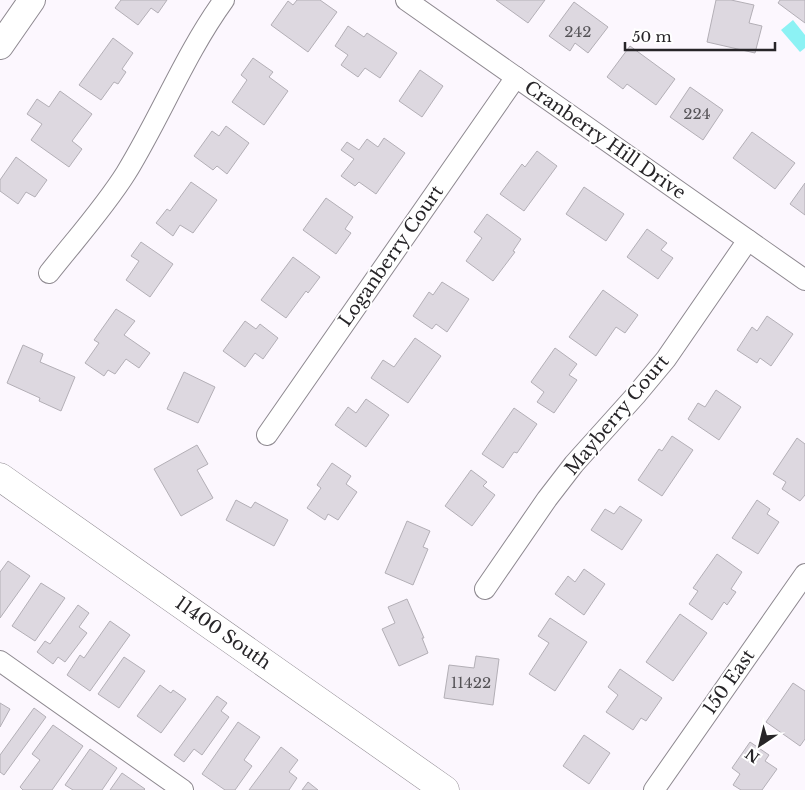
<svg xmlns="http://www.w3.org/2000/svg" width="805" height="790" viewBox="0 0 805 790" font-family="'Libre Baskerville',serif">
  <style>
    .water { fill: #8cf2f4 }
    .building { fill: #ddd8e0; stroke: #b3afb6 }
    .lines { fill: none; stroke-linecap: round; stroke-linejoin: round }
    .minor-casing { stroke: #8e8990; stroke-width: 22 }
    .tertiary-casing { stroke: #8e8990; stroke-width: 28 }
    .primary-casing { stroke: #8e8990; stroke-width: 29 }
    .minor { stroke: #fff; stroke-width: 20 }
    .tertiary { stroke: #fff; stroke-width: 26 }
    .primary { stroke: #fff; stroke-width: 28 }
    .labels { text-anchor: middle; stroke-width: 4; stroke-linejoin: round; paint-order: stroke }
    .number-label { font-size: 15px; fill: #545256 }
    .street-label { font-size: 18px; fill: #272528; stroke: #fff }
  </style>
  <rect width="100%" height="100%" fill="#fcf7fe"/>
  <polygon class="water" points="793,20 805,35 805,48 800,52 781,30"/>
  <g class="building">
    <polygon points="121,0 167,0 158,13 151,8 138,25 115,8"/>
    <polygon points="297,0 320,0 337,12 308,52 271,25 288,1 293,5"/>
    <polygon points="496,0 545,0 528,23"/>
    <polygon points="716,0 731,0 754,5 749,23 762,26 755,53 707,42"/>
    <polygon points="780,0 805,0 805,23 778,3"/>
    <polygon points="574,2 608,27 588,53 575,43 570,51 549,36"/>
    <polygon points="348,26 364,37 367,33 397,53 380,78 365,68 358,77 341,65 348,55 335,46"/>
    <polygon points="113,38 133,53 122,69 126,72 118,84 114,82 101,100 79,85"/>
    <polygon points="630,46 675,79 656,105 627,84 623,89 607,77"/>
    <polygon points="253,58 273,72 269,77 288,91 264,125 232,102 247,80 241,75"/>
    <polygon points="420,70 443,86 422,117 399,101"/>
    <polygon points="690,87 723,110 703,140 670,117"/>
    <polygon points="60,91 92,114 72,141 82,149 69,167 31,140 42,124 27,114 37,99 49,107"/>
    <polygon points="226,126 249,143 227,174 217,166 213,170 194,156 212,131 219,136"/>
    <polygon points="752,132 795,163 775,189 733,158"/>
    <polygon points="384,138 405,153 376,194 359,182 355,186 341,176 354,159 341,150 347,142 359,150 367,139 378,147"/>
    <polygon points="537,151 557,166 524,211 500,194 522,164 525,167"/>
    <polygon points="16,157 47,180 35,197 26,192 18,204 0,191 0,180"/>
    <polygon points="191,182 217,200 193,233 180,225 173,236 156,223 167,209 170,211"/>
    <polygon points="805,183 805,215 790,204"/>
    <polygon points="584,187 624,214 606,241 566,214"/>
    <polygon points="326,198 353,217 345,229 351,233 336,254 303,230"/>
    <polygon points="487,214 521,239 513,251 515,252 493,281 466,261 482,238 474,232"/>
    <polygon points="647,229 667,243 661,250 673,258 658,279 627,257"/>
    <polygon points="141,242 173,264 150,297 126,280 139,261 131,256"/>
    <polygon points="293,257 320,277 308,293 306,291 286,318 261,300"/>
    <polygon points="442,282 469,299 447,332 436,324 432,329 413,316 429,292 433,295"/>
    <polygon points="603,290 638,315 625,333 616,327 596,356 569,337"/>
    <polygon points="116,309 135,321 124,335 150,353 139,368 126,359 115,374 108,370 104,376 85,363 99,343 94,340"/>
    <polygon points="767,316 793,334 771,366 760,358 757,363 737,350 752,327 757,331"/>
    <polygon points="245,321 256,329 260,324 278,338 263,359 255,353 245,367 223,351"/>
    <polygon points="415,338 441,356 408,403 371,378 383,360 394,367"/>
    <polygon points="23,345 43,354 40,362 75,377 61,411 39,401 40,398 7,383"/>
    <polygon points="555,348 577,364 569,375 577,380 554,413 537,402 544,392 531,382"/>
    <polygon points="184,372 215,387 198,423 167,409"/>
    <polygon points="716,390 741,407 719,440 688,419 698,403 705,407"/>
    <polygon points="366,399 389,415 366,447 335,425 348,407 356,413"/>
    <polygon points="514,408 537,424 517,453 514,452 503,468 482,454"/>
    <polygon points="672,436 693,450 662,496 638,480 659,449 662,451"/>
    <polygon points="797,438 805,444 805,495 800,501 782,489 786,482 773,474"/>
    <polygon points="197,445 208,464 197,470 213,498 181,516 154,469"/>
    <polygon points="332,463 351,476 346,484 357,492 338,520 328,514 325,520 307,508 321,488 317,485"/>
    <polygon points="471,470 487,482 483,486 495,495 472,526 445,506"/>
    <polygon points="236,500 251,508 255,502 288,520 274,546 226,520"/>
    <polygon points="757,500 770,509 767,514 779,522 758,554 732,538"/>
    <polygon points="620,506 642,520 622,550 591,530 605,509 614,514"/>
    <polygon points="407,521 430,531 423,547 428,549 413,585 385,573"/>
    <polygon points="717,554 742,572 731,589 736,592 727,605 724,602 712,620 689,604 698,591 693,588"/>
    <polygon points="8,561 30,576 0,618 0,572"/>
    <polygon points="584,569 605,584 584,615 555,594 568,576 575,582"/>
    <polygon points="41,583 65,598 35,641 12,626"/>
    <polygon points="407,599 424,638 422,638 428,653 399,666 382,629 395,623 388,607"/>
    <polygon points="78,605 89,613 79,627 87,633 65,662 58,657 53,664 37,652 45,641 50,644"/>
    <polygon points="680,614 707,633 673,681 646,662"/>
    <polygon points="550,618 587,642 555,691 529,674 549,643 538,636"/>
    <polygon points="110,621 130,635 90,691 67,675 80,655 84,658"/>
    <polygon points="476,656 499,659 493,705 444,698 449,665 474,668"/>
    <polygon points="124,657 145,671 119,708 98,694"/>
    <polygon points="620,669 662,698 646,721 641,718 633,730 606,712 618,695 608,687"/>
    <polygon points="793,683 805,691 805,739 800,746 766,722"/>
    <polygon points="160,685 171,693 173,690 186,699 161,733 137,716"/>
    <polygon points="217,696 227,703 221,711 229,717 202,755 194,749 184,762 174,755"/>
    <polygon points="0,703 10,709 0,727"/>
    <polygon points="34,708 46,717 4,775 0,772 0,755"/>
    <polygon points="238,722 260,737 244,760 252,766 235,790 225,790 202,774"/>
    <polygon points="53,725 83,746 52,790 23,790 20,787 40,760 32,754"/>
    <polygon points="584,735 610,753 589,784 563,766"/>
    <polygon points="750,742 769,755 765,761 777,769 762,790 741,790 733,785 740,774 732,768"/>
    <polygon points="281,747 298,760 289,772 297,778 289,790 249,790"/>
    <polygon points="90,749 117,768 102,790 73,790 65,785"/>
    <polygon points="122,773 145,789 144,790 110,790"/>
    <polygon points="308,782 318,790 302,790"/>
  </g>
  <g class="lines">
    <g class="minor-casing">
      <g id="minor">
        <polyline points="406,0 805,280"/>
        <path d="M49 273C75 240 104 208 126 173 161 116 185 54 224 0"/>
        <polyline points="267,435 516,77"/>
        <polyline points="485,589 547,499 574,464 636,395 666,359 748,240"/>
        <polyline points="0,661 183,790"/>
        <polyline points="654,790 805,574"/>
      </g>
    </g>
    <g class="tertiary-casing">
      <polyline id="tertiary" points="0,46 32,0"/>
    </g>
    <g class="primary-casing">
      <polyline id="primary" points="0,477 445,790"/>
    </g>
    <use href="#minor" class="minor"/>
    <use href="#tertiary" class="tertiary"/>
    <use href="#primary" class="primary"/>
  </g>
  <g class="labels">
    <g class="number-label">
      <text x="578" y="37">242</text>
      <text x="697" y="119">224</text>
      <text x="471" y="688">11422</text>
    </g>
    <g class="street-label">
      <text transform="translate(605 140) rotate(35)" y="6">Cranberry Hill Drive</text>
      <text transform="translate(391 256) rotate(-55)" y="6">Loganberry Court</text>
      <text transform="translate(617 415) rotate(-50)" y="6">Mayberry Court</text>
      <text transform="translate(223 633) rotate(35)" y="6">11400 South</text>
      <text transform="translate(729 682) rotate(-55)" y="6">150 East</text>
    </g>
  </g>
  <g transform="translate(760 745) rotate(215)" stroke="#ffffff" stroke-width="4" paint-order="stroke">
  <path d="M0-4L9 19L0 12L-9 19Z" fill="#272528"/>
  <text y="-8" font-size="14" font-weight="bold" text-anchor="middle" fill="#272528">N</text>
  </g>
  <path d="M625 42v8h150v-8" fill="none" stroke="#272528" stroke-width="2.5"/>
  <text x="632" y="42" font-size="15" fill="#272528" stroke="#ffffff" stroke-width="4" paint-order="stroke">50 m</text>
</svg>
